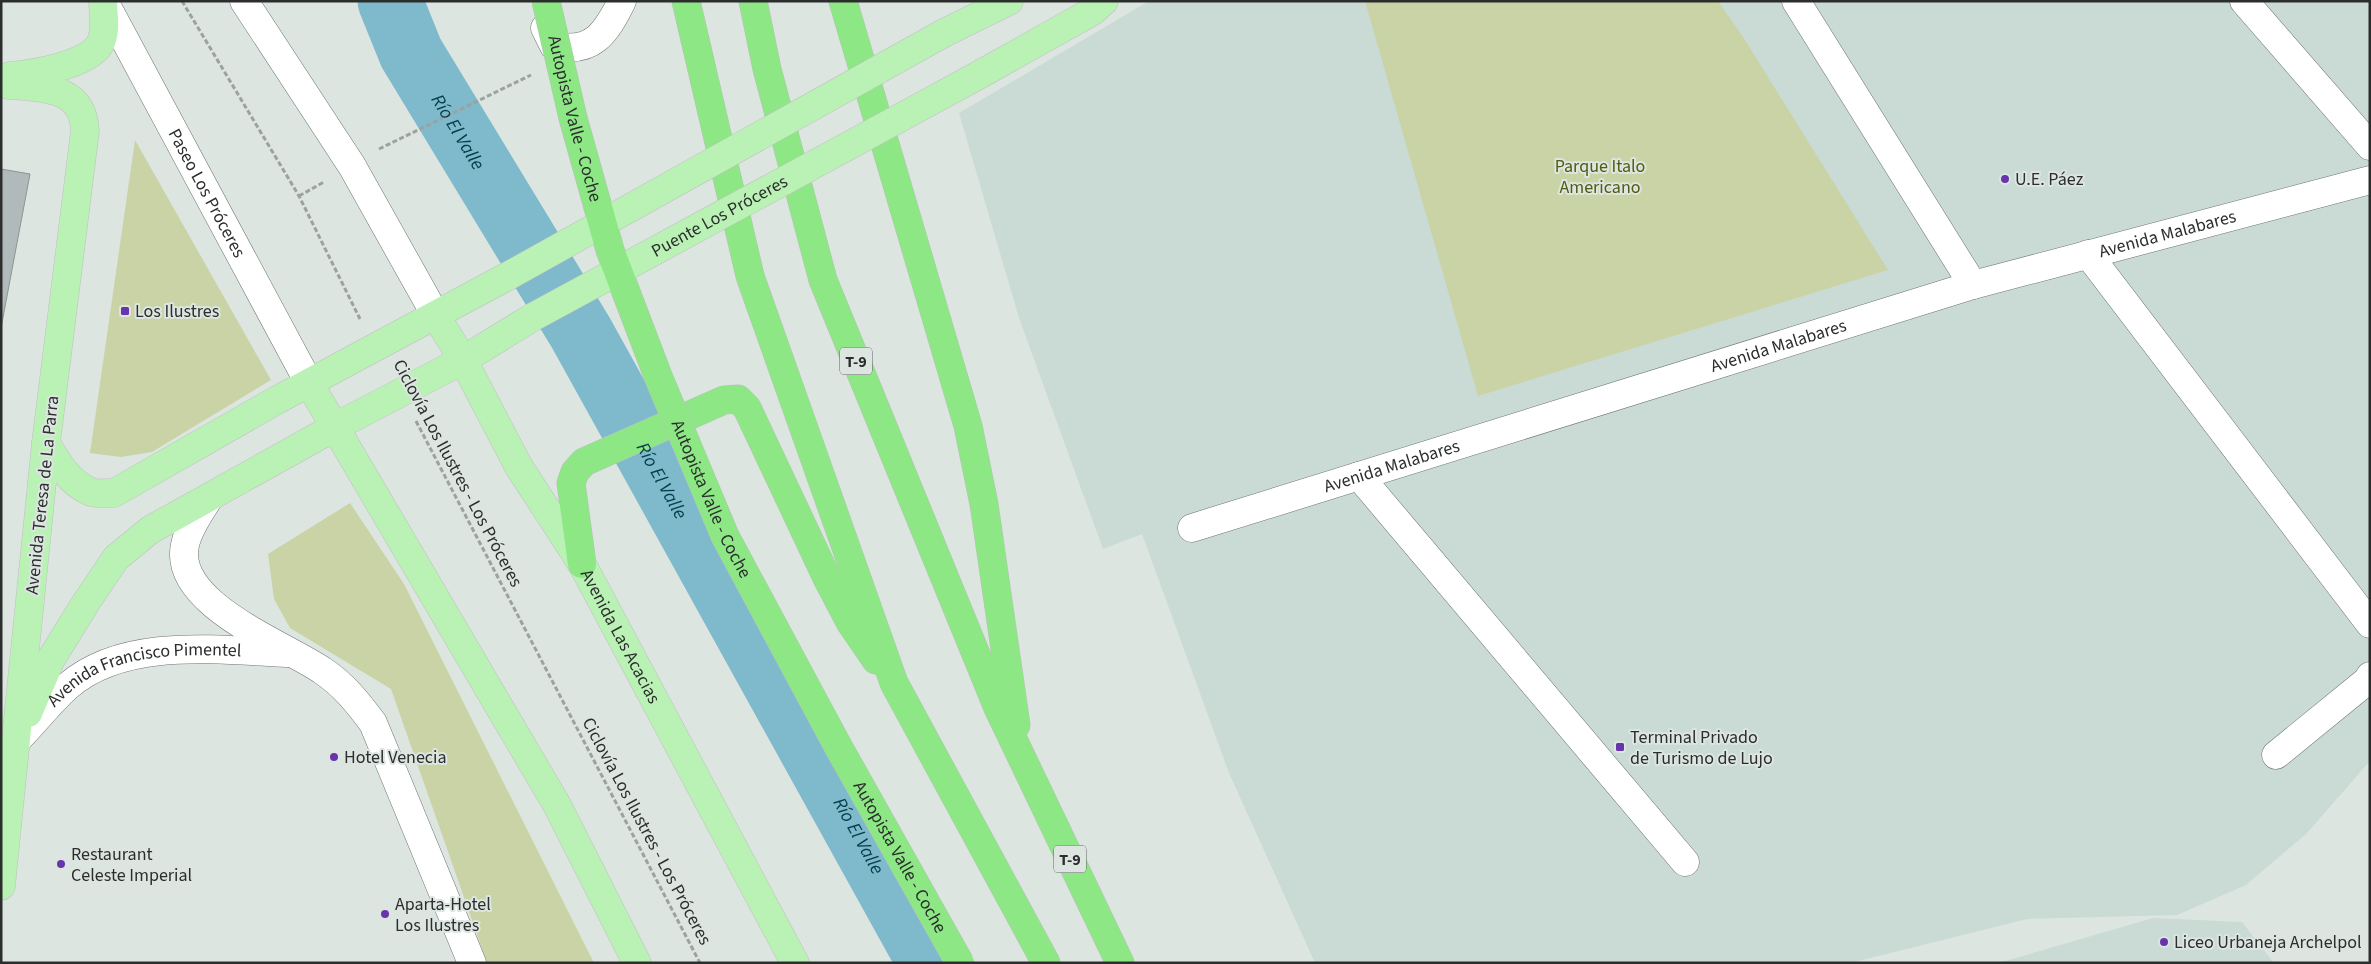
<svg xmlns="http://www.w3.org/2000/svg" width="2371" height="964" viewBox="0 0 2371 964" font-family="'Source Sans 3',sans-serif">
  <style>
    .built { fill: #cadad4 }
    .green { fill: #cad3a5 }
    .lines { fill: none; stroke-linecap: round; stroke-linejoin: round }
    .river { stroke: #7fb9cc; stroke-width: 65 }
    .building { fill: #b1baba; stroke: #8c9494 }
    .minor-casing { stroke: #6e7572; stroke-width: 29 }
    .major-casing { stroke: #bfc0c0; stroke-width: 29 }
    .highway-casing { stroke: #bfc0c0; stroke-width: 29 }
    .path { stroke: #9ca29f; stroke-width: 3; stroke-dasharray: 5 2.5; stroke-linecap: butt }
    .minor { stroke: #fff; stroke-width: 28 }
    .major { stroke: #baf1b5; stroke-width: 28 }
    .highway { stroke: #8ce784; stroke-width: 28 }
    .major-bridge-casing { stroke: #bfc0c0; stroke-width: 29; stroke-linecap: butt }
    .highway-bridge-casing { stroke: #bfc0c0; stroke-width: 29; stroke-linecap: butt }
    .major-bridge { stroke: #baf1b5; stroke-width: 28 }
    .highway-bridge { stroke: #8ce784; stroke-width: 28 }
    .poi-dot { fill: #6834ac; stroke: #dde5e1; stroke-width: 2 }
    .labels { text-anchor: middle; stroke-width: 4; stroke-linejoin: round; paint-order: stroke }
    .shield { fill: #dde5e1; stroke: #606563; stroke-width: 1 }
    .shield-label { font-size: 16px; font-weight: bold; fill: #2b2e2d }
    .street-label { font-size: 18px; fill: #2b2e2d; stroke: #dde5e1 }
    .park-label { font-size: 18px; fill: #525b0e; stroke: #dde5e1 }
    .poi-label { font-size: 18px; fill: #2b2e2d; stroke: #dde5e1; text-anchor: start }
    .water-label { font-size: 19px; font-style: italic; fill: #073d4b; stroke: #dde5e1 }
  </style>
  <rect width="100%" height="100%" fill="#dde5e1"/>
  <g class="built">
    <polygon points="1149,1 2370,1 2370,761 2306,834 2246,885 2177,915 2027,919 1850,963 1315,963 1229,773 1142,534 1103,549 1019,318 959,113"/>
    <polygon points="2153,918 2242,922 2274,963 1999,963"/>
  </g>
  <g class="green">
    <polygon points="1365,1 1718,1 1743,37 1888,270 1478,396"/>
    <polygon points="135,140 271,380 152,452 121,457 90,453"/>
    <polygon points="350,503 404,584 594,963 487,963 391,689 290,628 274,599 268,554"/>
  </g>
  <g class="lines">
    <path class="river" id="s1" d="M390 1 411 53 581 333 930 963"/>
  </g>
  <polygon class="building" points="1,169 30,174 1,328"/>
  <g class="lines">
    <g class="minor-casing">
      <g id="minor">
        <path id="s2" d="M104 1 309 383"/>
        <polyline points="244,1 352,166 436,316"/>
        <polyline points="1796,1 1973,285"/>
        <polyline points="2244,1 2370,146"/>
        <path d="M545 28 554 46C593 54 606 33 622 1"/>
        <polyline points="2088,254 2370,624"/>
        <polyline points="1359,476 1685,862"/>
        <path d="M209 498C200 512 188 529 185 545 172 604 286 645 323 671 344 685 358 703 373 723L472 963"/>
        <path id="s3" d="M1192 528 1973 285 2370 180"/>
        <path id="s4" d="M18 739C35 722 50 702 68 686 124 637 219 650 287 653"/>
        <polyline points="2276,755 2368,680 2370,676"/>
      </g>
    </g>
    <g class="major-casing">
      <g id="major">
        <polyline points="944,33 1009,1"/>
        <path d="M10 76C33 74 88 65 100 44 107 31 103 15 103 1"/>
        <polyline points="977,76 1093,11 1104,1"/>
        <path d="M1 84C38 89 83 83 85 131L46 443 1 886"/>
        <path id="s5" d="M436 316 463 360 519 467 582 564 795 963"/>
        <polyline points="309,383 557,805 637,963"/>
        <path d="M46 443C57 462 69 483 91 492 97 494 107 493 114 493L277 400 508 276"/>
        <polyline points="28,713 51,659 87,601 116,558 150,530 335,427 463,360 533,317"/>
      </g>
    </g>
    <g class="highway-casing">
      <g id="highway">
        <polyline points="686,1 750,276 894,683 1046,963"/>
        <polyline points="753,1 767,69 823,280 998,708 1120,963"/>
        <polyline points="843,1 968,426 984,504 1016,725"/>
        <polyline points="582,564 571,483 575,472 584,462 724,400 738,399 747,408 827,578 850,622 876,660"/>
      </g>
    </g>
    <g class="path">
      <polyline points="182,1 299,196 360,319"/>
      <polyline points="379,149 531,75"/>
      <polyline points="299,196 324,182"/>
      <polyline points="416,421 700,963"/>
    </g>
    <use href="#minor" class="minor"/>
    <use href="#major" class="major"/>
    <use href="#highway" class="highway"/>
    <g class="major-bridge-casing">
      <g id="major-bridge">
        <polyline points="508,276 944,33"/>
        <path id="s6" d="M533 317 977 76"/>
      </g>
    </g>
    <g class="highway-bridge-casing">
      <g id="highway-bridge">
        <path id="s7" d="M546 1 573 118 610 250 658 376 725 536 839 748 960 963"/>
      </g>
    </g>
    <use href="#major-bridge" class="major-bridge"/>
    <use href="#highway-bridge" class="highway-bridge"/>
  </g>
  <g class="poi-dot">
    <circle cx="2005" cy="179" r="5"/>
    <rect x="120" y="306" width="10" height="10" rx="2.5"/>
    <rect x="1615" y="742" width="10" height="10" rx="2.5"/>
    <circle cx="334" cy="757" r="5"/>
    <circle cx="61" cy="864" r="5"/>
    <circle cx="385" cy="914" r="5"/>
    <circle cx="2164" cy="942" r="5"/>
  </g>
  <g class="labels">
    <g class="shield">
      <rect x="840" y="347.5" width="32" height="27" rx="4"/>
      <rect x="1054" y="845.5" width="32" height="27" rx="4"/>
    </g>
    <g class="shield-label">
      <text x="856" y="367">T-9</text>
      <text x="1070" y="865">T-9</text>
    </g>
    <g class="street-label">
      <text dy="6" stroke="none"><textPath href="#s7" startOffset="121">Autopista Valle - Coche</textPath></text>
      <text dy="6" stroke="none"><textPath href="#s2" startOffset="218">Paseo Los Próceres</textPath></text>
      <text dy="6" stroke="none"><textPath href="#s6" startOffset="212">Puente Los Próceres</textPath></text>
      <text dy="6" stroke="none"><textPath href="#s3" startOffset="1019">Avenida Malabares</textPath></text>
      <text dy="6" stroke="none"><textPath href="#s3" startOffset="614">Avenida Malabares</textPath></text>
      <text dy="6" stroke="none"><textPath href="#s3" startOffset="209">Avenida Malabares</textPath></text>
      <text transform="translate(458 473) rotate(62)" y="6">Ciclovía Los Ilustres - Los Próceres</text>
      <text transform="translate(42 495) rotate(-84)" y="6">Avenida Teresa de La Parra</text>
      <text dy="6" stroke="none"><textPath href="#s7" startOffset="526">Autopista Valle - Coche</textPath></text>
      <text dy="6" stroke="none"><textPath href="#s5" startOffset="370">Avenida Las Acacias</textPath></text>
      <text dy="6" stroke="none"><textPath href="#s4" startOffset="151">Avenida Francisco Pimentel</textPath></text>
      <text transform="translate(647 831) rotate(62)" y="6">Ciclovía Los Ilustres - Los Próceres</text>
      <text dy="6" stroke="none"><textPath href="#s7" startOffset="931">Autopista Valle - Coche</textPath></text>
    </g>
    <g class="park-label">
      <text x="1600" y="172">Parque Italo<tspan x="1600" dy="21">Americano</tspan></text>
    </g>
    <g class="poi-label">
      <text x="2015" y="185">U.E. Páez</text>
      <text x="135" y="317">Los Ilustres</text>
      <text x="1630" y="743">Terminal Privado<tspan x="1630" dy="21">de Turismo de Lujo</tspan></text>
      <text x="344" y="763">Hotel Venecia</text>
      <text x="71" y="860">Restaurant<tspan x="71" dy="21">Celeste Imperial</tspan></text>
      <text x="395" y="910">Aparta-Hotel<tspan x="395" dy="21">Los Ilustres</tspan></text>
      <text x="2174" y="948">Liceo Urbaneja Archelpol</text>
    </g>
    <g class="water-label">
      <text dy="7" stroke="none"><textPath href="#s1" startOffset="148">Río El Valle</textPath></text>
      <text dy="7" stroke="none"><textPath href="#s1" startOffset="552">Río El Valle</textPath></text>
      <text dy="7" stroke="none"><textPath href="#s1" startOffset="958">Río El Valle</textPath></text>
    </g>
  </g>
  <rect width="2371" height="964" fill="none" stroke="#2b2e2d" stroke-width="5"/>
</svg>
